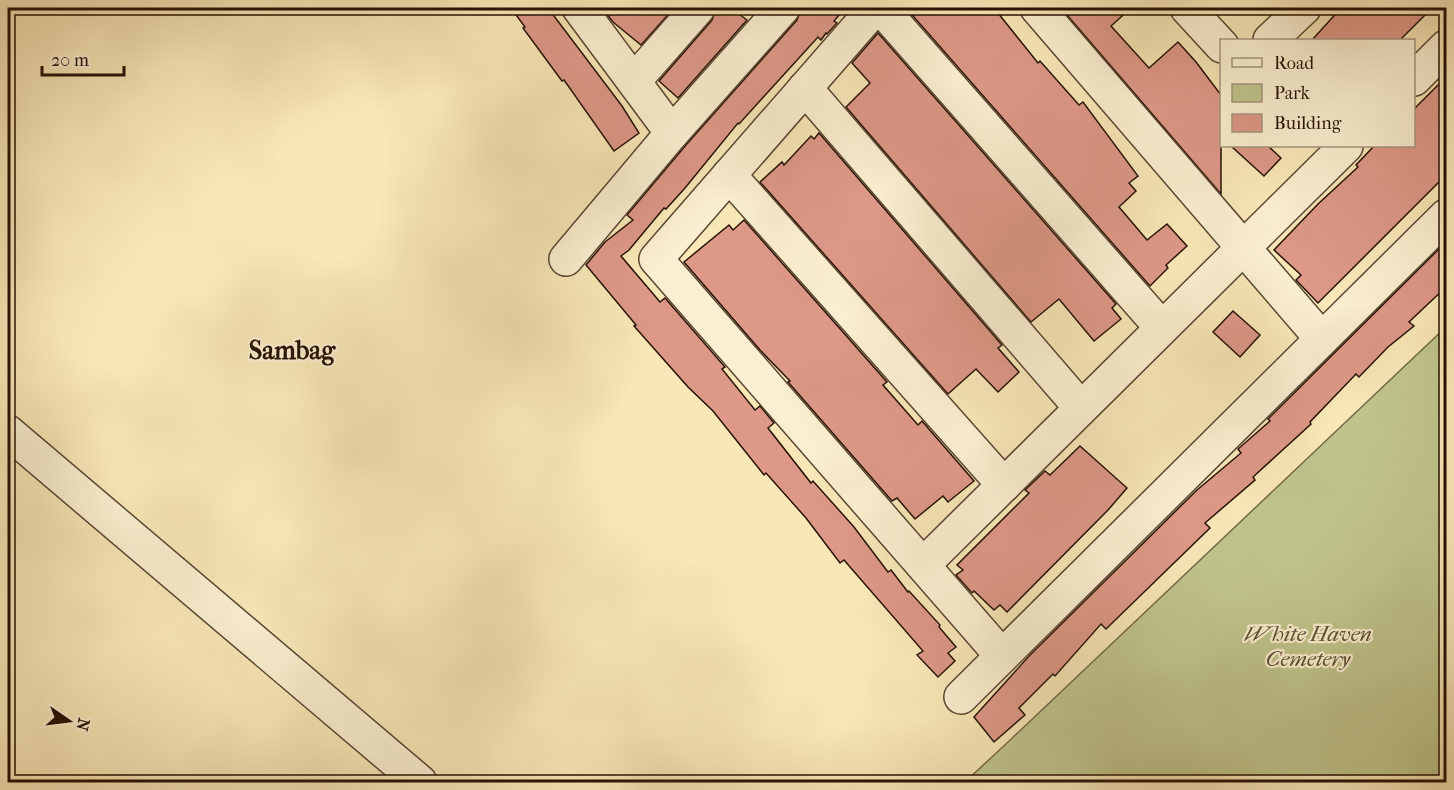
<svg xmlns="http://www.w3.org/2000/svg" width="1454" height="790" viewBox="0 0 1454 790" font-family="'IM FELL French Canon',serif">
  <style>
    .green { fill: #c0c48c; stroke: #736a48; stroke-width: 1.5 }
    .building { fill: #dd9887; stroke: #261105; stroke-width: 1.5 }
    .lines { fill: none; stroke-linecap: round; stroke-linejoin: round }
    .minor-casing { stroke: #5a4632; stroke-width: 36 }
    .minor { stroke: #faefd0; stroke-width: 33 }
    .labels { text-anchor: middle; stroke-width: 4.5; stroke-linejoin: round; paint-order: stroke }
    .park-label { font-size: 22px; font-style: italic; fill: #5c5034; stroke: #faefd0 }
    .quarter-label { font-size: 26px; font-weight: bold; fill: #261105; stroke: #faefd0 }
  </style>
  <rect width="100%" height="100%" fill="#f8e7b7"/>
  <filter id="stains"><feTurbulence type="fractalNoise" baseFrequency=".00333" numOctaves="4"/><feColorMatrix values="0 0 0 0 .2 0 0 0 0 .09 0 0 0 0 .02 0 0 0 .5 -.17"/></filter>
  <radialGradient id="worn" r=".72"><stop offset=".6" stop-color="#630" stop-opacity="0"/><stop offset="1" stop-color="#630" stop-opacity=".3"/></radialGradient>
  <polygon class="green" points="1446,327 1446,782 965,782 1007,743"/>
  <g class="building">
    <polygon points="511,8 548,8 622,106 639,133 614,151 564,80 562,81 523,28 525,27"/>
    <polygon points="602,8 674,8 641,45 613,22"/>
    <polygon points="716,8 731,8 747,20 678,98 659,81 712,20"/>
    <polygon points="801,8 845,8 834,21 837,23 827,34 826,33 821,40 818,37 739,124 738,123 685,188 666,209 664,208 629,250 621,256 660,302 665,298 725,367 722,369 755,410 760,406 774,423 768,428 811,483 813,481 854,527 888,572 891,570 908,592 909,591 940,625 939,627 956,647 948,653 955,661 938,677 917,655 923,651 844,560 840,563 806,518 766,473 764,475 713,411 688,387 634,326 636,325 586,265 605,242 633,220 627,215 686,145 797,20"/>
    <polygon points="906,8 994,8 1038,63 1040,61 1079,105 1083,102 1138,176 1129,183 1136,191 1119,207 1147,240 1167,224 1187,246 1166,265 1168,268 1150,286"/>
    <polygon points="1061,8 1131,8 1111,26 1149,68 1178,42 1196,62 1221,95 1221,194"/>
    <polygon points="1341,8 1432,8 1400,40 1312,40"/>
    <polygon points="878,33 1116,304 1112,308 1121,319 1094,341 1059,299 1031,322 846,107 870,83 852,63"/>
    <polygon points="1446,77 1446,175 1318,303 1296,280 1301,275 1274,250 1318,204 1358,167 1356,165 1374,146 1413,146 1413,110"/>
    <polygon points="819,133 1002,345 998,348 1019,372 998,392 976,369 948,394 760,182 782,162 784,165 811,136 814,139"/>
    <polygon points="1231,146 1268,146 1281,158 1264,176"/>
    <polygon points="744,220 887,382 883,385 918,425 922,421 974,481 948,502 943,496 915,519 897,498 892,501 788,382 790,381 760,350 684,262 729,225 733,230"/>
    <polygon points="1446,242 1446,287 1409,322 1414,326 1388,347 1359,377 1356,374 1310,422 1311,424 1253,477 1255,480 1205,523 1210,528 1106,629 1101,624 1055,676 1053,674 1019,708 1025,715 994,742 974,717 1030,655 1197,490 1241,453 1238,449 1270,421 1268,419"/>
    <polygon points="1233,311 1260,335 1240,357 1213,332"/>
    <polygon points="1080,446 1127,488 1108,510 1007,612 1000,605 994,610 974,591 972,593 956,575 963,570 957,565 1029,493 1025,490 1045,471 1050,475"/>
  </g>
  <g class="lines">
    <g class="minor-casing">
      <g id="minor">
        <polyline points="579,8 672,133"/>
        <polyline points="875,8 656,259 1002,656"/>
        <polyline points="881,8 1162,328"/>
        <polyline points="1037,8 1322,339"/>
        <polyline points="1187,8 1222,46"/>
        <polyline points="1270,40 1304,8"/>
        <polyline points="1414,79 1446,47"/>
        <polyline points="634,81 698,8"/>
        <polyline points="805,88 1081,408"/>
        <polyline points="729,175 1004,485"/>
        <polyline points="566,259 672,133 783,8"/>
        <polyline points="8,432 420,782"/>
        <polyline points="923,565 1346,146"/>
        <polyline points="961,697 1446,216"/>
      </g>
    </g>
    <use href="#minor" class="minor"/>
  </g>
  <g class="labels">
    <g class="park-label">
      <text x="1308" y="641">White Haven<tspan x="1308" dy="25">Cemetery</tspan></text>
    </g>
    <g class="quarter-label">
      <text x="292" y="359">Sambag</text>
    </g>
  </g>
  <rect width="1454" height="790" fill="none" stroke="#f8e7b7" stroke-width="30"/>
  <rect x="9" y="9" width="1436" height="772" fill="none" stroke="#261105" stroke-width="3"/>
  <rect x="15" y="15" width="1424" height="760" fill="none" stroke="#261105" stroke-width="1.5"/>
  <rect x="1220" y="39" width="195" height="108" fill="#faefd0" stroke="#a5967f" stroke-width="1.5"/>
  <rect x="1232" y="58" width="30" height="9" fill="#faefd0" stroke="#a5967f" stroke-width="1.5"/>
  <text x="1274" y="69" font-size="18" fill="#261105">Road</text>
  <rect x="1232" y="84" width="30" height="18" fill="#c0c48c" stroke="#a5967f" stroke-width="1.5"/>
  <text x="1274" y="99" font-size="18" fill="#261105">Park</text>
  <rect x="1232" y="114" width="30" height="18" fill="#dd9887" stroke="#a5967f" stroke-width="1.5"/>
  <text x="1274" y="129" font-size="18" fill="#261105">Building</text>
  <g transform="translate(69 721) rotate(104)" stroke="#faefd0" stroke-width="4.5" paint-order="stroke">
  <path d="M0-4.5L10 22L0 15L-10 22Z" fill="#261105"/>
  <text y="-9" font-size="16" font-weight="bold" text-anchor="middle" fill="#261105">N</text>
  </g>
  <path d="M42 66v9h82v-9" fill="none" stroke="#261105" stroke-width="3"/>
  <text x="51" y="66" font-size="18" fill="#261105" stroke="#faefd0" stroke-width="4.5" paint-order="stroke">20 m</text>
  <rect width="100%" height="100%" filter="url(#stains)"/>
  <rect width="100%" height="100%" fill="url(#worn)"/>
</svg>
